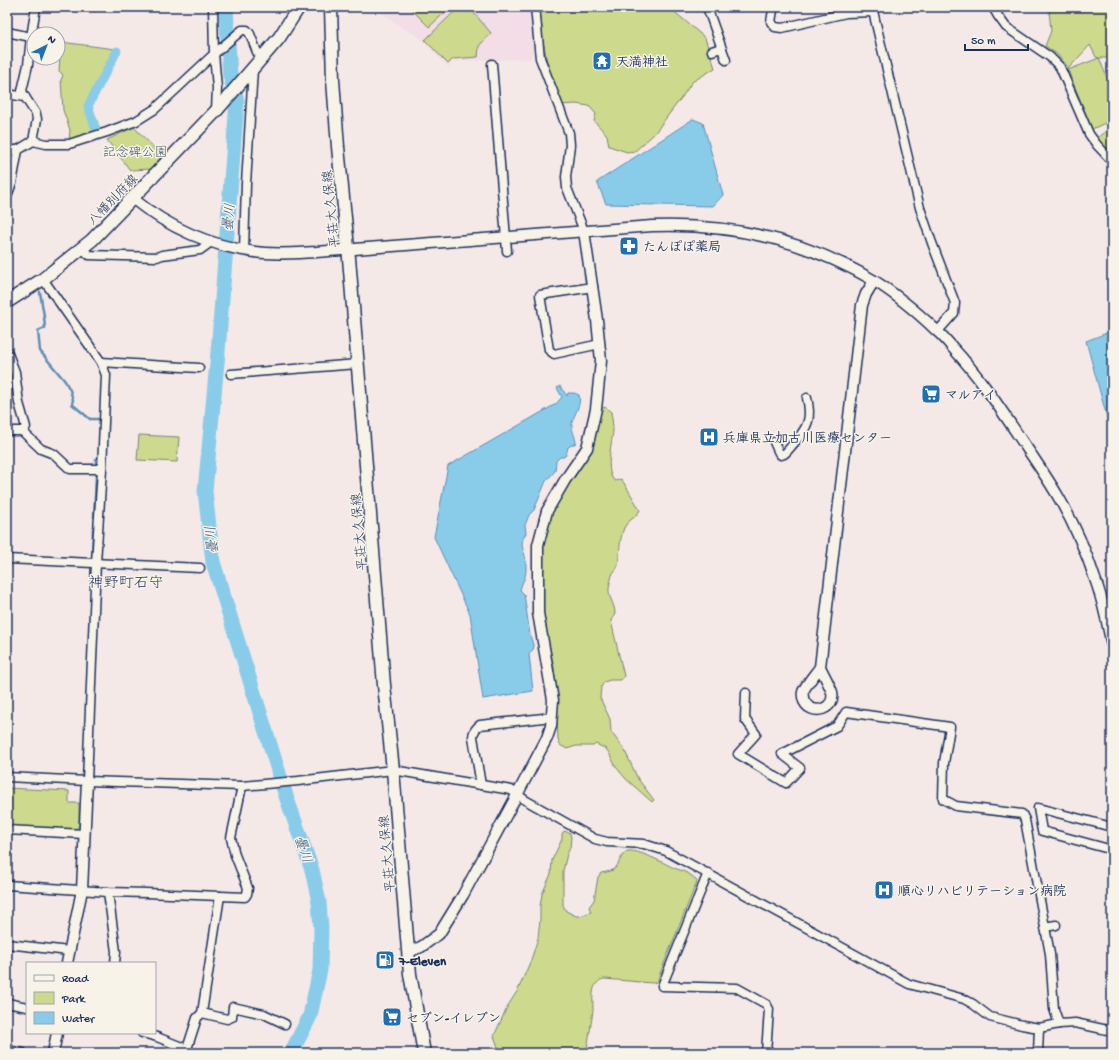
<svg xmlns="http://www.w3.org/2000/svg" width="1119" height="1060" viewBox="0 0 1119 1060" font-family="'Gochi Hand','Klee One',sans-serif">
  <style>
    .built { fill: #f3dde7 }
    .green { fill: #cdd98c; stroke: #748475 }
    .water { fill: #89ccea; stroke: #5d8db2 }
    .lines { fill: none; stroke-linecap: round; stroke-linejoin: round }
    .stream { stroke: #5d8db2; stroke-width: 2.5 }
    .canal { stroke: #89ccea; stroke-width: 9 }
    .river { stroke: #89ccea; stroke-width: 15 }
    .minor-casing { stroke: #1b2f5e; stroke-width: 11 }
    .tertiary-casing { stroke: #1b2f5e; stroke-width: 13 }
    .secondary-casing { stroke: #1b2f5e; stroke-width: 15 }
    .minor { stroke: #f7f3e8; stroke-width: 8 }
    .tertiary { stroke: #f7f3e8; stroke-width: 10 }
    .secondary { stroke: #f7f3e8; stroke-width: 12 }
    .labels { text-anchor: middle; stroke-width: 3; stroke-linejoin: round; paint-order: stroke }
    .poi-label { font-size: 13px; font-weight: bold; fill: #1b2f5e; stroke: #f7f3e8; text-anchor: start }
    .park-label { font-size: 13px; fill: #3f5167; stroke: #f7f3e8 }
    .street-label { font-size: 13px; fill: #1b2f5e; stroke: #f7f3e8 }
    .water-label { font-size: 14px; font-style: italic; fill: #365681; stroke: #f7f3e8 }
    .quarter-label { font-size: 15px; fill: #1b2f5e; stroke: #f7f3e8 }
  </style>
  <rect width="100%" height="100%" fill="#f5e9e8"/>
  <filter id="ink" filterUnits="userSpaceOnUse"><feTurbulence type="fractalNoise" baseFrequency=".025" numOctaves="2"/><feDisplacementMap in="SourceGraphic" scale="8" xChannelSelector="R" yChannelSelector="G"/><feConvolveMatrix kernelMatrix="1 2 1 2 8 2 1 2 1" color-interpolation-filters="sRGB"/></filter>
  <g filter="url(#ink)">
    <polygon class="built" points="374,7 533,7 535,49 530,59 454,61 448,67 419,37 402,28"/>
    <g class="green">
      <polygon points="409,7 451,7 429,27"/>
      <polygon points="459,7 469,7 491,33 479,46 478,57 453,59 448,64 425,40"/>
      <polygon points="540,7 669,7 705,38 715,68 692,82 682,97 654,134 635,151 627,152 609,146 607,135 594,121 596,114 589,106 576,104 561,105 548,67 543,41"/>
      <polygon points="1051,7 1112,7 1112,58 1099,58 1110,85 1112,86 1112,120 1092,129 1068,70 1099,58 1096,57 1090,45 1069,68 1057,54 1045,46 1051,31 1049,10"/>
      <polygon points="61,42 115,49 100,82 87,106 96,133 69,141 70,130 63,110 61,80 63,75 59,71"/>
      <polygon points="1112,126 1112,156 1097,138"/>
      <polygon points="134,127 162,156 151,169 130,170 107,140"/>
      <path d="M605 407 611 412C612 418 613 424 613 431 612 443 604 473 615 481L621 479C625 484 627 488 630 493 633 499 637 504 640 510 636 518 628 520 624 528 619 540 620 553 618 565 617 569 615 570 613 573 611 577 610 584 609 588 608 597 615 605 615 613 615 616 612 617 611 621L624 676 621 680H610L604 682 601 687 600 698 610 719 611 732 624 749 638 779 654 800 652 802 626 779 616 767 609 753 606 749 596 744 593 746H576L567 749 560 745 558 740 557 716 558 706 554 667 545 626 542 601V557L546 533 552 512 558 500 586 460 592 444 601 409Z"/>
      <polygon points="139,435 179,437 177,462 137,460"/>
      <polygon points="7,788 69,791 69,803 79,803 79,826 75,829 7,826"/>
      <path d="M564 831 570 833 571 837 570 848 567 854 563 871V905L566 911 576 916H580L591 912 589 907 594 900 598 877 601 873C605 872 609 872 613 870 620 866 620 853 628 851 637 849 664 863 672 867 679 870 687 872 692 876 694 877 695 880 697 881L696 884 659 976C658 981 657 983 652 983L605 979C600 979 596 983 594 988 592 994 593 1003 593 1010 591 1025 589 1039 586 1053H500L494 1036 507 1007 518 990 531 960 538 938 540 919V906L542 894 551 874 552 860 562 839V834Z"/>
    </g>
    <g class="water">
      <polygon points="693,119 703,123 723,195 713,206 606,204 597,182"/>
      <polygon points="1112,331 1112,436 1086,341"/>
      <path d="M560 386 567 396 568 393H574L579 395C582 404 574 414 572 423 571 430 576 437 576 443L568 447 566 455 564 457H560L556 461 555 471 546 481 534 510 529 515 525 525 526 533C520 543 522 545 525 556 526 560 526 565 526 569 526 579 522 581 520 590L524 594 530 635 534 648 529 654 533 691 483 699 470 614 434 537 448 466 556 404 562 397 557 388Z"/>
    </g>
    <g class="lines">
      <g class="stream">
        <polyline points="40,292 44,316 45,328 38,331 40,351 65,381 70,390 73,400 72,404 90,419 101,419"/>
        <polyline points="96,459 96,467"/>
        <polyline points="94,517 96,476"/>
        <polyline points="90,560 92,560 93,529"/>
      </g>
      <polyline class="canal" points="97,132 88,106 117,51"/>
      <polyline class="river" points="226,7 230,75 237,101 218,352 205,491 213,562 287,799 312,870 319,902 321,928 320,970 310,1016 291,1053"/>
      <g class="minor-casing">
        <g id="minor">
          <polyline points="213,7 214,54 217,88 216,111"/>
          <polyline points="535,7 540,58 569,133 570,145 566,177 567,188 584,231"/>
          <polyline points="707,7 726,60"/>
          <polyline points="772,7 773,10 771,22 775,27 782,28 846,13 873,12"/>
          <polyline points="872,7 920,208 932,243 955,303 954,313 938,331"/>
          <polyline points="993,7 998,16 1006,27 1050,57 1060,67 1089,134 1097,145 1112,161"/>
          <polyline points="7,32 31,37"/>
          <polyline points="712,51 721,48"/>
          <polyline points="492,64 507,251"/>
          <polyline points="7,94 25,97"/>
          <polyline points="33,141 37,119 36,114 25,97 22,91 28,65 31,37 36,7"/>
          <polyline points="7,150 18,150"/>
          <polyline points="7,196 12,183 18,150 33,141 46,144 69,144 107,132 136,121 155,109 214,54 242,30 247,30 250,34 257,52 263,56"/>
          <polyline points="82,248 89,255 157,257 162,255 200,250 211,242"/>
          <polyline points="244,250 246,184 253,69"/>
          <polyline points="43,279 101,362 106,375 102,469 96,563 87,781"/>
          <polyline points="593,287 540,295 549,350 554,354 600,344"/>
          <polyline points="7,351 15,372 19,403 26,427 22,431"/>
          <polyline points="101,362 199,368"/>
          <polyline points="231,374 358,364"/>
          <polyline points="7,431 22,431 41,449 54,454 70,469 102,469"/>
          <path d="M774 442 779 453 781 455 784 454C788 451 791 446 795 442 808 427 812 418 807 398"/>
          <polyline points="7,559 200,568"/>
          <polyline points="746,693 745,719 756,734 738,754 786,783 800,768 782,754 837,726 846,712 950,727 944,763 943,799 956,806 1022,814 1025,820 1050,954 1054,1009 1059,1024"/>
          <polyline points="7,777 87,781 242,786 298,781 393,770 511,790 525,800 595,839 607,842 644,844 666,851 909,984 964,999 973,1004 990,1017 1022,1025 1039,1028 1059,1024 1075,1023 1112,1031"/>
          <path d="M481 785 473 737C473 731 476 728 480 725L552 717"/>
          <polyline points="1112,827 1038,808 1042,831 1109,849 1112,846"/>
          <polyline points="7,830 84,834"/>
          <polyline points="708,873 662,986 737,988 766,1004 769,1009 766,1053"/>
          <polyline points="7,885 108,892 146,893 245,897 247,894 248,888 235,855 231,838 242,786"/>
          <polyline points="108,892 116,952 115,963"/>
          <polyline points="1045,927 1056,925"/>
          <polyline points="7,944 69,951"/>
          <polyline points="7,1003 27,1007"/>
          <polyline points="202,1013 227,1019 232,1017 233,1007 264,1014 285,1024"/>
          <polyline points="142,1033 157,1037 187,1049"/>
          <polyline points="7,1050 23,1053"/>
          <polyline points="187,1053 187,1049 197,1018 202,1013 220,896"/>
          <polyline points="1038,1053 1039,1028"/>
        </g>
      </g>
      <g class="tertiary-casing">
        <g id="tertiary">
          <path d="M132 198C168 227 209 246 255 252 275 255 296 253 316 252L652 226C730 223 805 240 873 280 896 294 917 312 937 331 943 336 948 342 953 348 978 375 998 405 1018 435 1032 456 1047 477 1059 498 1074 524 1086 551 1095 579 1103 600 1107 623 1112 645"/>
          <path d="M820 667C824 675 829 684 832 692 836 709 812 717 804 701 803 698 802 695 803 692 804 687 816 673 820 667L862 305 866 294 874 281"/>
          <polyline points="408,952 421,947 439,934 463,895 517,795 547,738 551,726 553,700 538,613 538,545 547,511 565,480 587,448 596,409 601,361 597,320 584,231"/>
          <polyline points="67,963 82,890 87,781"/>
          <polyline points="53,1053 57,1033"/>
        </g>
      </g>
      <g class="secondary-casing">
        <g id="secondary">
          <polyline points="331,7 333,80 338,147 349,258 384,685 393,770 410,974 424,1053"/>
          <polyline points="7,302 43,279 92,240 216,111 279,38 299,7"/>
        </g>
      </g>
      <use href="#minor" class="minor"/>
      <use href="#tertiary" class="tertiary"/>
      <use href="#secondary" class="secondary"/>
    </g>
  </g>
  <defs>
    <g id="temple-square" transform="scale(1)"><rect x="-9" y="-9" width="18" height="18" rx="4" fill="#1f6fb2" stroke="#f7f3e8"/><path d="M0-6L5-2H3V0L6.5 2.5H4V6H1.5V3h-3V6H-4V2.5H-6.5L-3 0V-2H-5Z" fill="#fff"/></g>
    <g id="pharmacy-square" transform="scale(1)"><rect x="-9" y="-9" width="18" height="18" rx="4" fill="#1f6fb2" stroke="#f7f3e8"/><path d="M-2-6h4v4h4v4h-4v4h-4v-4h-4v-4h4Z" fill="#fff"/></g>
    <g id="supermarket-square" transform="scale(1)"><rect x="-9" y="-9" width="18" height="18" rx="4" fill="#1f6fb2" stroke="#f7f3e8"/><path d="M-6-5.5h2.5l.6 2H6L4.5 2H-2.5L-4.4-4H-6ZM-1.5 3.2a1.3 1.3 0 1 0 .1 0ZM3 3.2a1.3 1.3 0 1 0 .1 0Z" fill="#fff"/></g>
    <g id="hospital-square" transform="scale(1)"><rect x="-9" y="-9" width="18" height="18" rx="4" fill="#1f6fb2" stroke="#f7f3e8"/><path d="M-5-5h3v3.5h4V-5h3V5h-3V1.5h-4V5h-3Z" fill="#fff"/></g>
    <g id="fuel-square" transform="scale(1)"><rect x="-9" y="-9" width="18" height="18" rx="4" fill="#1f6fb2" stroke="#f7f3e8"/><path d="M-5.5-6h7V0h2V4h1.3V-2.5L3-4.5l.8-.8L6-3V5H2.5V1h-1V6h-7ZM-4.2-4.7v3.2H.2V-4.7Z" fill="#fff"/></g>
  </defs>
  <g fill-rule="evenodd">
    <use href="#temple-square" x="602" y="61"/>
    <use href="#pharmacy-square" x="629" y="246"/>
    <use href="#supermarket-square" x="931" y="394"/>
    <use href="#hospital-square" x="709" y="437"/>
    <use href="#hospital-square" x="884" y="890"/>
    <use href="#fuel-square" x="385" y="960"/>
    <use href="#supermarket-square" x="392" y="1017"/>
  </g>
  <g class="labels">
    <g class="poi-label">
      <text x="616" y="66">天満神社</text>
      <text x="643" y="251">たんぽぽ薬局</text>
      <text x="945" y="399">マルアイ</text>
      <text x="723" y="442">兵庫県立加古川医療センター</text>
      <text x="898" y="895">順心リハビリテーション病院</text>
      <text x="399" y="965">7-Eleven</text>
      <text x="406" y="1022">セブン-イレブン</text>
    </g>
    <g class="park-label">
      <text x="135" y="156">記念碑公園</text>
    </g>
    <g class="street-label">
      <text transform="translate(112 199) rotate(-46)" y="5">八幡別府線</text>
      <text transform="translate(330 209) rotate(-96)" y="5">平荘大久保線</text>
      <text transform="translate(358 532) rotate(-95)" y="5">平荘大久保線</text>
      <text transform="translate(386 854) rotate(-95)" y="5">平荘大久保線</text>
    </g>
    <g class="water-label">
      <text transform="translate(228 217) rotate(-85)" y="5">曇川</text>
      <text transform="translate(211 540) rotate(-97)" y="5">曇川</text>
      <text transform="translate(304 849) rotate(71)" y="5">曇川</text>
    </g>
    <g class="quarter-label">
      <text x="126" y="587">神野町石守</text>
    </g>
  </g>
  <rect width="1119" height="1060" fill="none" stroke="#f7f3e8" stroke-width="24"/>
  <rect x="12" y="12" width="1095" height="1036" fill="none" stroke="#1b2f5e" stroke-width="1.5" filter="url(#ink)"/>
  <rect x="26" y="962" width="130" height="72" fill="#f7f3e8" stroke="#9fa5b1"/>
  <rect x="34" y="975" width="20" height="6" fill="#f7f3e8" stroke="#9fa5b1"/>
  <text x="62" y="982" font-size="12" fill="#1b2f5e">Road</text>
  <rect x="34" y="992" width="20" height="12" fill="#cdd98c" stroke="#9fa5b1"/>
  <text x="62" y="1002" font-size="12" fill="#1b2f5e">Park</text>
  <rect x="34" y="1012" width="20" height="12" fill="#89ccea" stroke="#9fa5b1"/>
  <text x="62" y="1022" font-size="12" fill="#1b2f5e">Water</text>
  <g transform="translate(46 46) rotate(42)"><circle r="19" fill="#f7f3e8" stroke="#9fa5b1"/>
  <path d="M0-3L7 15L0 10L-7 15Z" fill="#1f6fb2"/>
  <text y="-6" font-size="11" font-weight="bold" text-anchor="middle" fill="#1b2f5e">N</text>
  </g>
  <path d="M965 44v6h63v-6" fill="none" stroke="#1b2f5e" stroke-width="2"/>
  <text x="971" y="44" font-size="12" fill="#1b2f5e" stroke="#f7f3e8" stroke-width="3" paint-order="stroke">50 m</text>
</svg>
